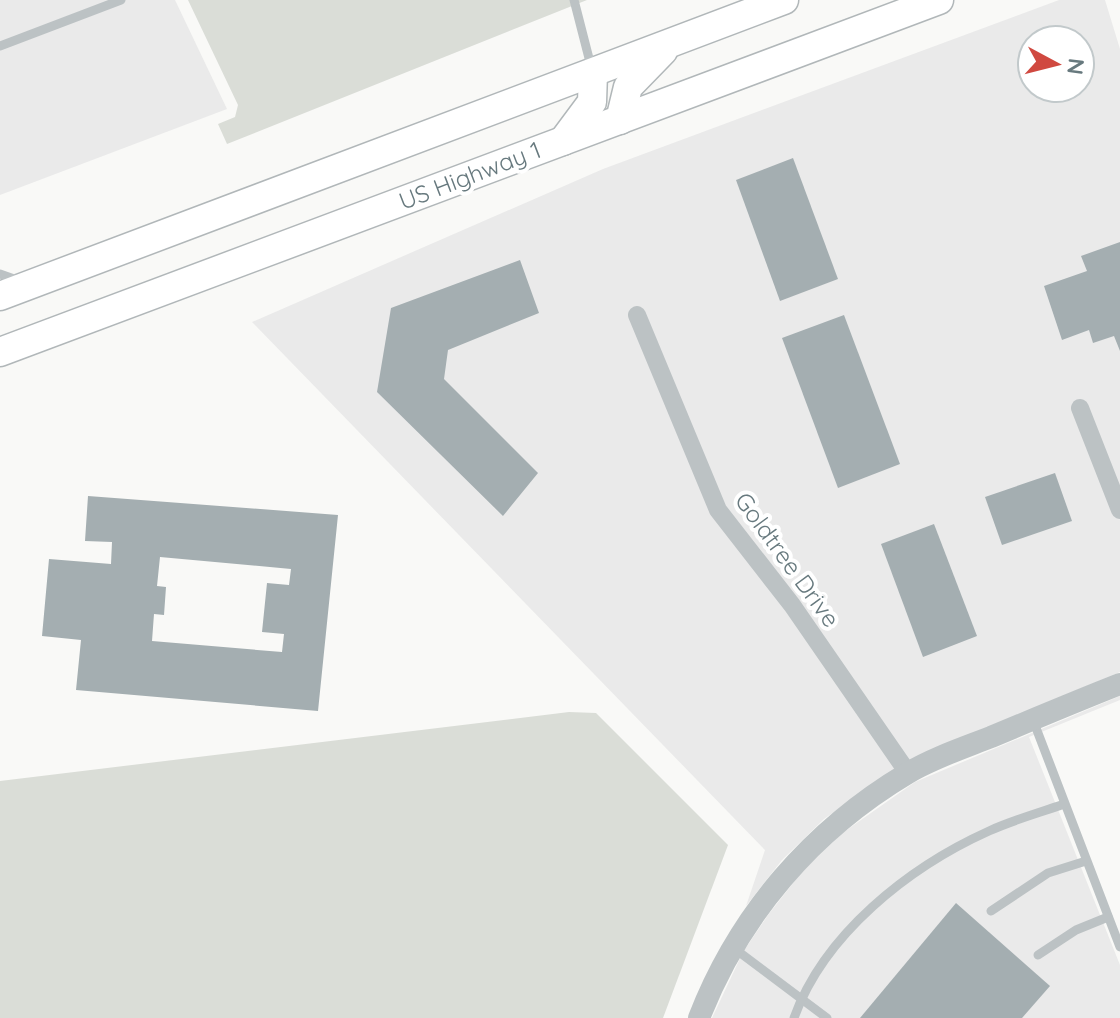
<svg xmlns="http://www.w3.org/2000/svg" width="1120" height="1018" viewBox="0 0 1120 1018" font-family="Quicksand,sans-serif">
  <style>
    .built { fill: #eaeaea; fill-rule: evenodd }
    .green { fill: #daddd7 }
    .building { fill: #a4aeb1; fill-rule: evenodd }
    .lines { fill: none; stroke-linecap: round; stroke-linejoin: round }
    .primary-casing { stroke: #b1b7b9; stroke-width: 31 }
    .service { stroke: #bcc2c4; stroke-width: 9 }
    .minor { stroke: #bcc2c4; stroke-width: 18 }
    .tertiary { stroke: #bcc2c4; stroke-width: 22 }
    .primary { stroke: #fff; stroke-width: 28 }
    .labels { text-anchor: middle; stroke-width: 8; stroke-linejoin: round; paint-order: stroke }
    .street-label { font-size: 24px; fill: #67797e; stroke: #fff }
  </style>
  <rect width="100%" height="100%" fill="#f9f9f7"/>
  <g class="built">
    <polygon points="0,0 175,0 227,109 0,195"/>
    <path d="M1059 0H1105L1120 49V672L903 763 824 819 782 860 746 906 765 850 252 322 603 169ZM1032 40H1080V88H1032Z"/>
    <polygon points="1120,696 1120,700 1029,737 1120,965 1120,1018 712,1018 743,952 768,915 801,873 841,834 915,782"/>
  </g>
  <g class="green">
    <polygon points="188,0 587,0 227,144 218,124 235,117 238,105"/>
    <polygon points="569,712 596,713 728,845 663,1018 0,1018 0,781"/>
  </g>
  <g class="building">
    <polygon points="793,158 838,279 780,301 736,180"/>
    <polygon points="1120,242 1120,351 1114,336 1093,343 1089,330 1062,340 1044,286 1087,271 1081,256"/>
    <polygon points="520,260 539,313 448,350 444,379 538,473 503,516 377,392 391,308"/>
    <polygon points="844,315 900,464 838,488 782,338"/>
    <polygon points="1055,473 1072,521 1002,545 985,497"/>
    <path d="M88 496 338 515 318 711 76 690 81 640 42 636 49 559 111 564 112 542 85 541ZM160 557 291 569 289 585 267 583 262 632 284 634 282 652 152 641 154 614 164 615 166 587 157 586Z"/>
    <polygon points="934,524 977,636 923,657 881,544"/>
    <polygon points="956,903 1050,986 1022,1018 860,1018"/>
  </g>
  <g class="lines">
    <g class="primary-casing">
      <g id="primary">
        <polyline points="620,120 628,87 663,51"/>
        <polyline points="563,141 592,102 593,73"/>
        <polyline points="0,296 784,0"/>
        <polyline points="0,352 939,0"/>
      </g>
    </g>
    <g class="service">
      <polyline points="574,0 592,70"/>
      <polyline points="0,46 121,0"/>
      <polyline points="0,274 17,280"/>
      <polyline points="1033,720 1120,947"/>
      <polyline points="991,911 1048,873 1086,861"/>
      <polyline points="735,949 827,1018"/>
      <polyline points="1038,955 1076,930 1108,917"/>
      <path d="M794 1018C824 934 909 867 989 831 1013 820 1039 813 1064 804"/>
    </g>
    <g class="minor">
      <polyline points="637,315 718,510 792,605 908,773"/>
      <polyline points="1080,408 1120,510"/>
    </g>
    <path class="tertiary" d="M699 1018C739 915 812 830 908 773 933 758 963 748 991 737 1034 719 1077 701 1120 684"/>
    <use href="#primary" class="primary"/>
  </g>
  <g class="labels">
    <g class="street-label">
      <text transform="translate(470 176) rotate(-21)" y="8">US Highway 1</text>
      <text transform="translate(787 560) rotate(54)" y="8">Goldtree Drive</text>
    </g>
  </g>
  <g transform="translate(1056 64) rotate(97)"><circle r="38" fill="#ffffff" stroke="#c2c9cb" stroke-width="2"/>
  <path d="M0-6L14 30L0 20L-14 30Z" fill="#d04940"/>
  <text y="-12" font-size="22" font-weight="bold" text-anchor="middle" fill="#67797e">N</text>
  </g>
</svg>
